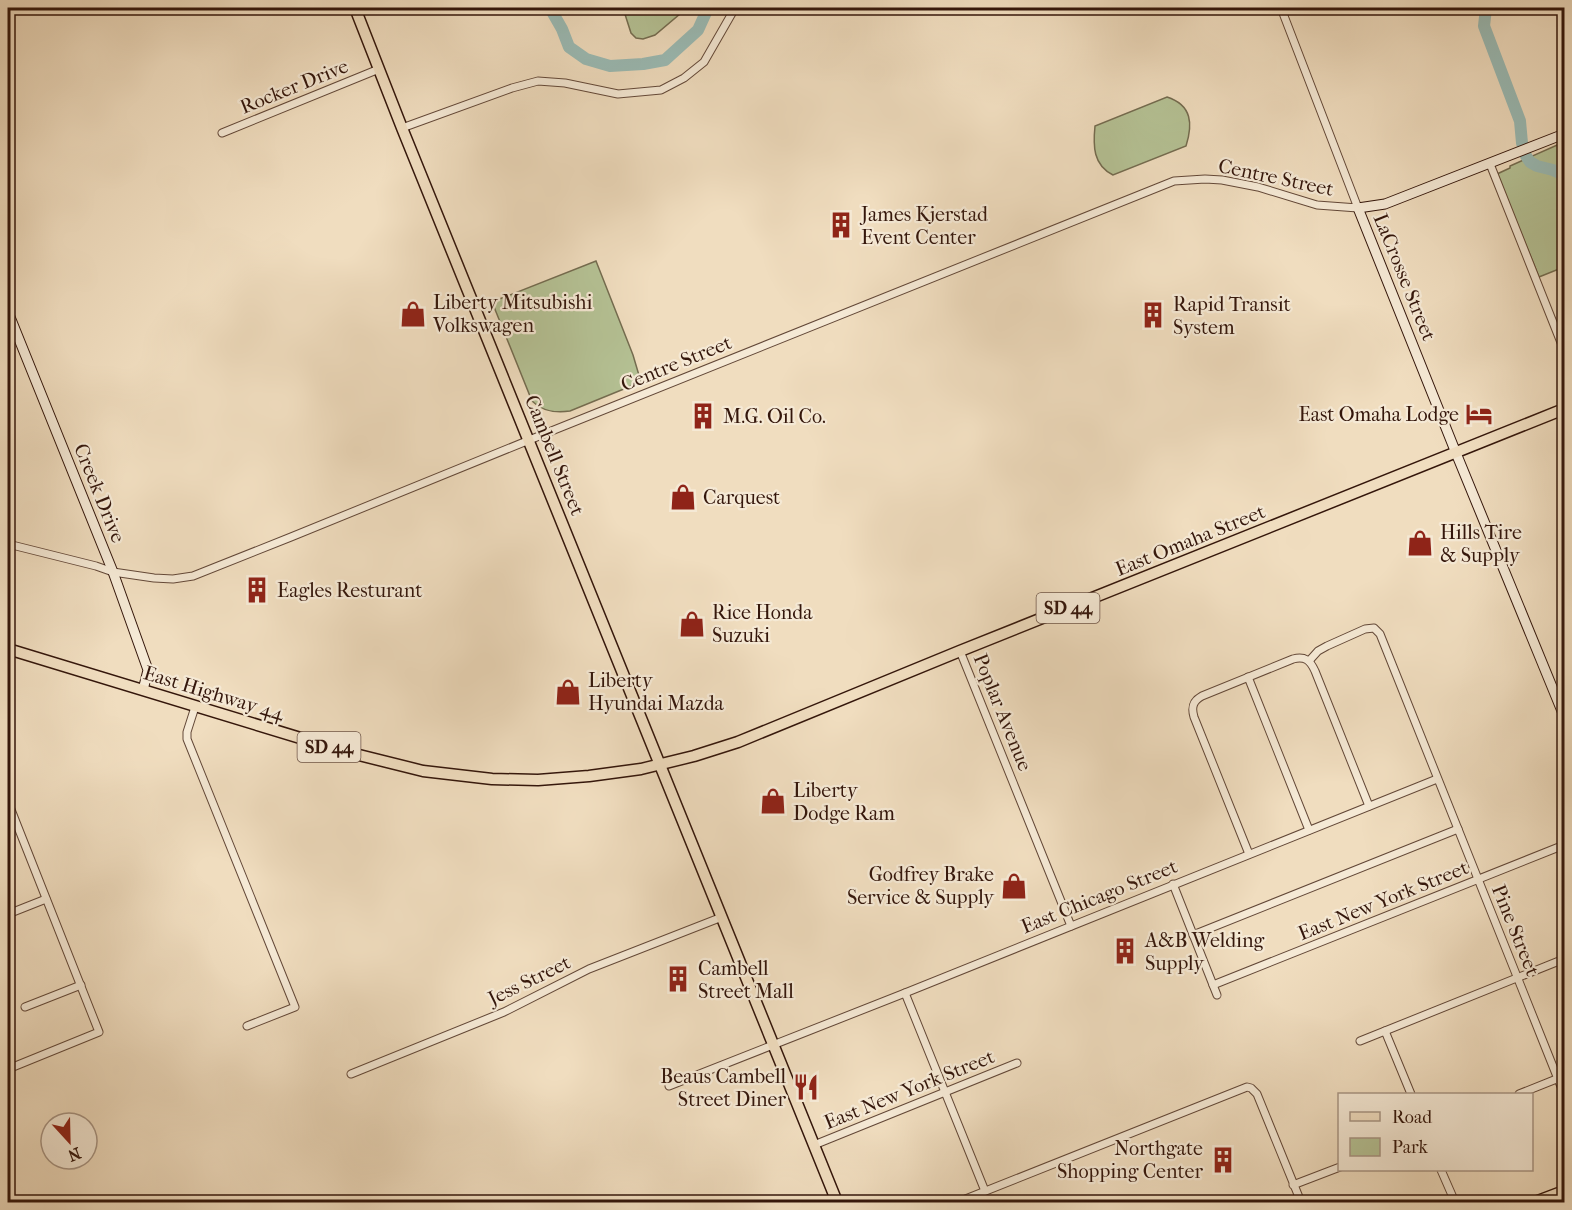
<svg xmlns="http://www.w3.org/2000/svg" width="1572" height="1210" viewBox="0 0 1572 1210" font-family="'IM FELL French Canon',serif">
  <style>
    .green { fill: #b5c295; stroke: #746c50; stroke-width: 1.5 }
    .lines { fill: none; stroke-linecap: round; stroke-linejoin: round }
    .river { stroke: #9abbb5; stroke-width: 12 }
    .street-casing { stroke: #634838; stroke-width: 9 }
    .secondary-casing { stroke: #34160b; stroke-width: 11 }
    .primary-casing { stroke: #34160b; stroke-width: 13 }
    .street { stroke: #f5e9d5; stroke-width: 7 }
    .secondary { stroke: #f5e9d5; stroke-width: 9 }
    .primary { stroke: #f0ddbf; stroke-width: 10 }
    .labels { text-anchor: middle; stroke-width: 4.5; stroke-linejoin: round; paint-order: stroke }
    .shield { fill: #f5e9d5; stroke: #6e5548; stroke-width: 1.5 }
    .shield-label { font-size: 18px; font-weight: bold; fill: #34160b }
    .street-label { font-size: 20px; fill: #34160b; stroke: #f5e9d5 }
    .poi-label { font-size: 20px; fill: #34160b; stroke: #f5e9d5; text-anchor: start }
  </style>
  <rect width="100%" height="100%" fill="#f0ddbf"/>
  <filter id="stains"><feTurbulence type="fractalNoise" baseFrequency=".00333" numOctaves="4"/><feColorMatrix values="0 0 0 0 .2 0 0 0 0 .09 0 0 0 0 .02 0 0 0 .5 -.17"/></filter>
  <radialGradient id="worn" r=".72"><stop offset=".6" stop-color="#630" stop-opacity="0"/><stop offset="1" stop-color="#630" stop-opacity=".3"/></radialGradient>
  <g class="green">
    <polygon points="623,8 687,8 655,35 643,39 636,38 631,33"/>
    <path d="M1167 97C1192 105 1193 124 1186 146L1113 175C1093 165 1093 146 1095 126Z"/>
    <polygon points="1564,142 1564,267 1539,277 1497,174 1510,168 1510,166"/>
    <path d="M596 261 633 355 641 382 570 411C556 413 543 412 532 401L492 302Z"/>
  </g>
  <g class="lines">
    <g class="river">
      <polyline points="550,8 562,29 569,47 586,59 610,66 643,64 665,60 698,30 708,8"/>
      <polyline points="1486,8 1484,26 1520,121 1522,143 1526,156 1530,162 1537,166 1553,170 1564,175"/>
    </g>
    <g class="street-casing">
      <g id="street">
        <polyline points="402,128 512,88 538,81 565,83 618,94 661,90 684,78 704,62 735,8"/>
        <polyline points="222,133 379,69"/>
        <polyline points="1490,164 1564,350"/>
        <polyline points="8,544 96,566 113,572 154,578 173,579 193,576 291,537 544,434 1174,181 1205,179 1222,180 1258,187 1317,205 1358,208 1281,8"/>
        <polyline points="960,651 1071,926"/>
        <polyline points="1309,661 1318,651 1327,646 1365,629 1374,628 1380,634 1564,1094"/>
        <polyline points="1248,677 1309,830"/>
        <polyline points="195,707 187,732 187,739 295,1007 247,1026"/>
        <polyline points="8,802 99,1032 8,1069"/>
        <path d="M1249 854 1194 717C1191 707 1193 701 1202 696L1293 659C1305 656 1310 660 1315 671L1369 806"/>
        <polyline points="1173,884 1217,995"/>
        <polyline points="8,914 46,899"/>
        <polyline points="1193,935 1458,829"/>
        <polyline points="1213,985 1564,845"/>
        <polyline points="905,993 985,1191"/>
        <polyline points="25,1007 81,985"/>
        <polyline points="1385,1031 1411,1094"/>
        <polyline points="1360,1041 1564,959"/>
        <polyline points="351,1074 504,1012 589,969 722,917"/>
        <polyline points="669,1086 905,993 1437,779"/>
        <polyline points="1519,1094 1564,1076"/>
        <polyline points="814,1145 1017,1063"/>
        <polyline points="1441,1170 1455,1202"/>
        <polyline points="1293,1185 1340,1167"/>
        <polyline points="958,1202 1247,1087 1251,1088 1257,1094 1301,1202"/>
      </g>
    </g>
    <g class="secondary-casing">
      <g id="secondary">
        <polyline points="1564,134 1385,204 1358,208 1456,453 1564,716"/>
        <polyline points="8,312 113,572 148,670 143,690"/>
      </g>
    </g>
    <g class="primary-casing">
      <g id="primary">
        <polyline points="355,8 402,128 837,1202"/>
        <polyline points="8,649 343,751 423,771 492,779 538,780 589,776 641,769 694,756 738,742 960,651 1564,409"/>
        <polyline points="1535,1202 1564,1191"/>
      </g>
    </g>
    <use href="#street" class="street"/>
    <use href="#secondary" class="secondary"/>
    <use href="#primary" class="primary"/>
  </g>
  <defs>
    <g id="building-bare" transform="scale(2.07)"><path d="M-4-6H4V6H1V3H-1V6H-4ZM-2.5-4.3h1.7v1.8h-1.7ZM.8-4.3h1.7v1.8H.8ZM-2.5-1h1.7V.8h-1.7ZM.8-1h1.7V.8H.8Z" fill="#8f2418" stroke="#f5e9d5" stroke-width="2.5" paint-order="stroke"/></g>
    <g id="shop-bare" transform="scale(2.07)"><path d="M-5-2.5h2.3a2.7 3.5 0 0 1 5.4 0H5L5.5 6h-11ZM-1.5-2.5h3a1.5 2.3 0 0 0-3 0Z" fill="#8f2418" stroke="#f5e9d5" stroke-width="2.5" paint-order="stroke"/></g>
    <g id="hotel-bare" transform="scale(2.07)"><path d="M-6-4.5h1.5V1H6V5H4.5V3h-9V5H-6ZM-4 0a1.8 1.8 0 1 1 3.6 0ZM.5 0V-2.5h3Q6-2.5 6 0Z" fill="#8f2418" stroke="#f5e9d5" stroke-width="2.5" paint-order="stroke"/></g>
    <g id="restaurant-bare" transform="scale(2.07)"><path d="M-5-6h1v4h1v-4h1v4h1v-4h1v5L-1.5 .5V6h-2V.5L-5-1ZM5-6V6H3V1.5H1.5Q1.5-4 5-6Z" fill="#8f2418" stroke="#f5e9d5" stroke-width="2.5" paint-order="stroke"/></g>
  </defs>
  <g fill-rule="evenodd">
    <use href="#building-bare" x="841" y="225"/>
    <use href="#shop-bare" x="413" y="314"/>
    <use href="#building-bare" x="1153" y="315"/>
    <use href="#hotel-bare" x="1479" y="414"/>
    <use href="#building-bare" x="703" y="416"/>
    <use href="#shop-bare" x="683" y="497"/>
    <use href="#shop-bare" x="1420" y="543"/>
    <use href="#building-bare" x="257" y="590"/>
    <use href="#shop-bare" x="692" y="624"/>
    <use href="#shop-bare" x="568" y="692"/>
    <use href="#shop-bare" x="773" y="801"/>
    <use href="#shop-bare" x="1014" y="886"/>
    <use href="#building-bare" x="1125" y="951"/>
    <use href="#building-bare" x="678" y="979"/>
    <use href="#restaurant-bare" x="806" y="1087"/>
    <use href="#building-bare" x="1223" y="1160"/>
  </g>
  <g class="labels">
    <g class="shield">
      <rect x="1036.5" y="593" width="63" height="30" rx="4.5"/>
      <rect x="297.5" y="732" width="63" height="30" rx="4.5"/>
    </g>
    <g class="shield-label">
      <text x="1068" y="614">SD 44</text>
      <text x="329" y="753">SD 44</text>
    </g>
    <g class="street-label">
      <text transform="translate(294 86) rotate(-22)" y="7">Rocker Drive</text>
      <text transform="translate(1276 177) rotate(12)" y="7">Centre Street</text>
      <text transform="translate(1405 277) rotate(68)" y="7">LaCrosse Street</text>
      <text transform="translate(676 363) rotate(-22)" y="7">Centre Street</text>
      <text transform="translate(555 455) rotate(68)" y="7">Cambell Street</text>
      <text transform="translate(100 493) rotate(68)" y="7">Creek Drive</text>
      <text transform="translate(1190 540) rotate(-22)" y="7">East Omaha Street</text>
      <text transform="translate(214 693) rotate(17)" y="7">East Highway 44</text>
      <text transform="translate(1003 712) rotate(68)" y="7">Poplar Avenue</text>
      <text transform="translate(1099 896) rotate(-22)" y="7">East Chicago Street</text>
      <text transform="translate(1383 900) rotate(-22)" y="7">East New York Street</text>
      <text transform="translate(1516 930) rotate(68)" y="7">Pine Street</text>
      <text transform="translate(529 980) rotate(-26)" y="7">Jess Street</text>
      <text transform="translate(909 1089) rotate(-22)" y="7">East New York Street</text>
    </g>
    <g class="poi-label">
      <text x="861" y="221">James Kjerstad<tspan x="861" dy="23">Event Center</tspan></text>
      <text x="433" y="309">Liberty Mitsubishi<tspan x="433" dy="23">Volkswagen</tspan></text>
      <text x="1173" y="311">Rapid Transit<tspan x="1173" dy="23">System</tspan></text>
      <text x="1459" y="421" text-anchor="end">East Omaha Lodge</text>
      <text x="723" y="423">M.G. Oil Co.</text>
      <text x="703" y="504">Carquest</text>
      <text x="1440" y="539">Hills Tire<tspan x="1440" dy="23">&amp; Supply</tspan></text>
      <text x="277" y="597">Eagles Resturant</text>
      <text x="712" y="619">Rice Honda<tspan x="712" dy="23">Suzuki</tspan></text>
      <text x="588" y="687">Liberty<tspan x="588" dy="23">Hyundai Mazda</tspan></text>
      <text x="793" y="797">Liberty<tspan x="793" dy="23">Dodge Ram</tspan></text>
      <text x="994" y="881" text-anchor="end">Godfrey Brake<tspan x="994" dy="23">Service &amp; Supply</tspan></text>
      <text x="1145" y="947">A&amp;B Welding<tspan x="1145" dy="23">Supply</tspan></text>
      <text x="698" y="975">Cambell<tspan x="698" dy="23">Street Mall</tspan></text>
      <text x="786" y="1083" text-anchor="end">Beaus Cambell<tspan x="786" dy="23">Street Diner</tspan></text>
      <text x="1203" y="1155" text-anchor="end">Northgate<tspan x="1203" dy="23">Shopping Center</tspan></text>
    </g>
  </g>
  <rect width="1572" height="1210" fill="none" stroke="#f0ddbf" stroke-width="30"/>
  <rect x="9" y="9" width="1554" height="1192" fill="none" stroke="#34160b" stroke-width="3"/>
  <rect x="15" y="15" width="1542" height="1180" fill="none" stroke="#34160b" stroke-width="1.5"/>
  <rect x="1338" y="1093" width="195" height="78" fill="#f5e9d5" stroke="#a89584" stroke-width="1.5"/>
  <rect x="1350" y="1112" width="30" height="9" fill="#f0ddbf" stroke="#a89584" stroke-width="1.5"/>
  <text x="1392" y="1123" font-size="18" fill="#34160b">Road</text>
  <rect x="1350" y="1138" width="30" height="18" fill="#b5c295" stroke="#a89584" stroke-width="1.5"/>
  <text x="1392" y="1153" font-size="18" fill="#34160b">Park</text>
  <g transform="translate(69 1141) rotate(158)"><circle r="28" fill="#f5e9d5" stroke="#a89584" stroke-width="1.5"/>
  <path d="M0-4.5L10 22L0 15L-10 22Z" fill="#8f2418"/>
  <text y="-9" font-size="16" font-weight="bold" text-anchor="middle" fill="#34160b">N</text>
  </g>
  <rect width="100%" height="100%" filter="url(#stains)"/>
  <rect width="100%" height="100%" fill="url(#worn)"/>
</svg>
